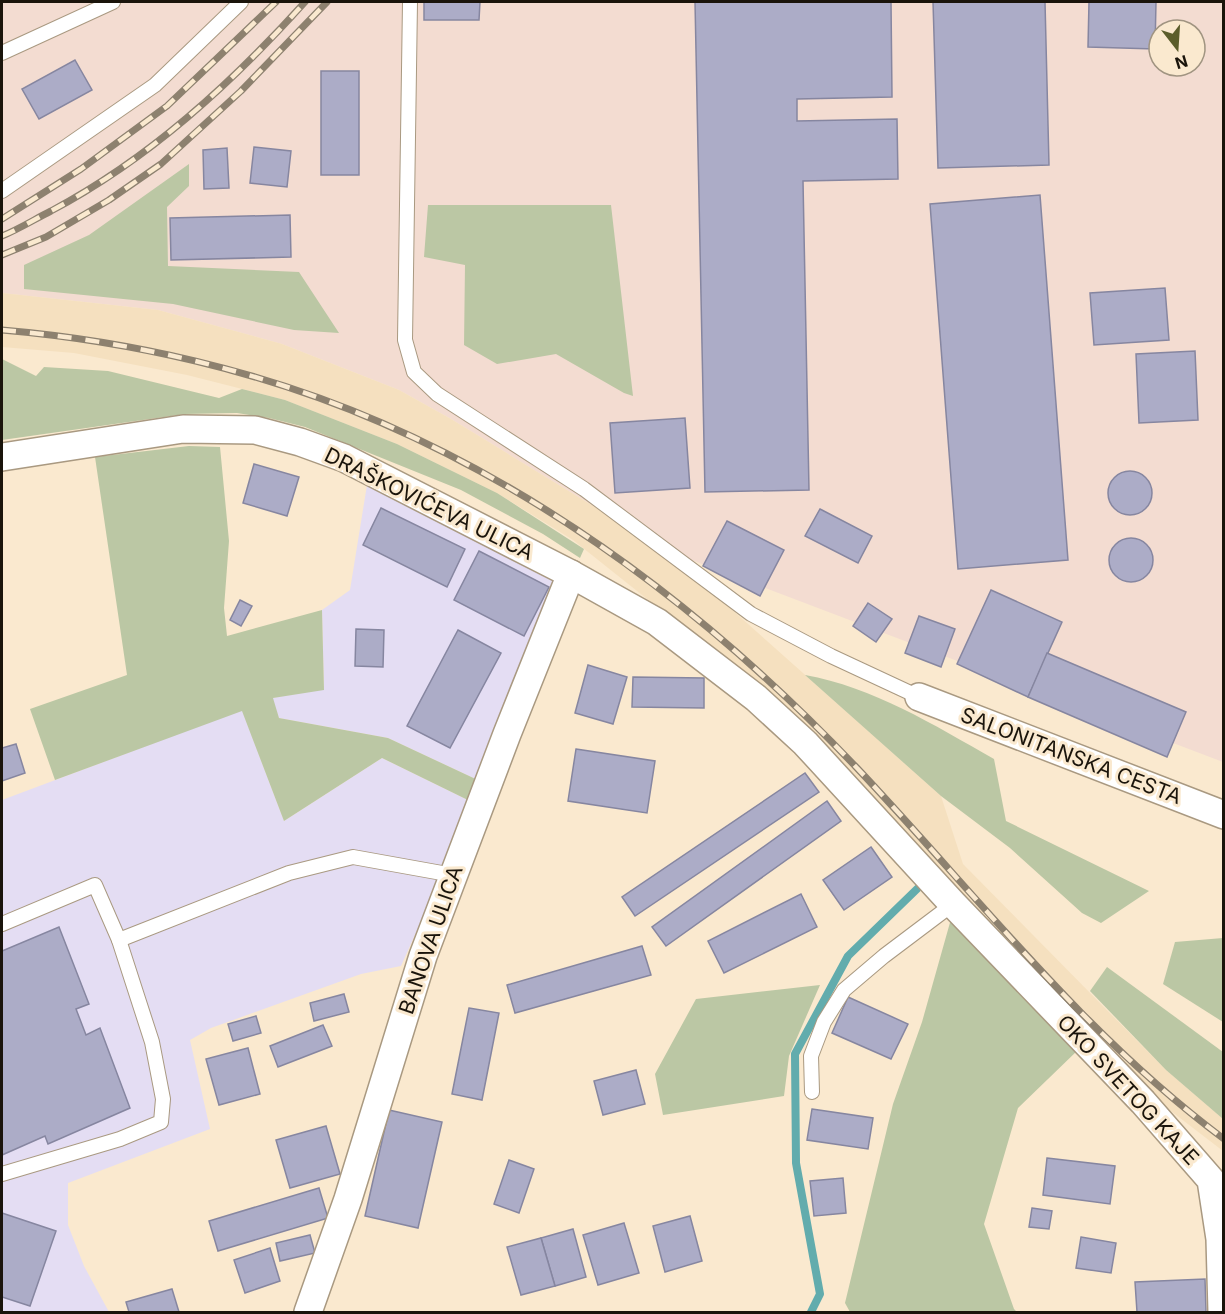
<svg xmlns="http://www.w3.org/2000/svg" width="1225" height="1314" viewBox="0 0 1225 1314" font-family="Inter,sans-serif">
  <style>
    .commercial { fill: #e4ddf3 }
    .industrial { fill: #f3dcd1; fill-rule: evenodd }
    .built { fill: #f5e0bf }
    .green { fill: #bbc7a4 }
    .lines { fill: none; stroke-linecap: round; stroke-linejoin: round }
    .stream { stroke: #62acad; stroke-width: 8 }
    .building { fill: #acacc7; stroke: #8686a0; stroke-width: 1.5 }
    .lane-casing { stroke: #a99981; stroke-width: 16 }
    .street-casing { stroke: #a99981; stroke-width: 30 }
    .lane { stroke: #fff; stroke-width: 14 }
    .street { stroke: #fff; stroke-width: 27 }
    .rail-casing { stroke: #8d816f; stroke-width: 7 }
    .rail { stroke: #fae9cf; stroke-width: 4.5; stroke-dasharray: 14; stroke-linecap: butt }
    .labels { text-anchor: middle; stroke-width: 6; stroke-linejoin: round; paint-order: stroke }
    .street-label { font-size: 21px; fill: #1a140b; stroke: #fae9cf }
  </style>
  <rect width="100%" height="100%" fill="#fae9cf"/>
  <g class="commercial">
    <polygon points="367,485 558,578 482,782 388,738 279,718 272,698 324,689 322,610 350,590"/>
    <polygon points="242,710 284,821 382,758 474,803 401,966 361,974 211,1028 190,1040 210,1129 68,1183 68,1225 84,1266 109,1312 2,1312 2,800"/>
  </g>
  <path class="industrial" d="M2 2H1223V762L665 550 451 419 399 390 282 344 158 310 2 293ZM1159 30H1195V66H1159Z"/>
  <polygon class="built" points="2,293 158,310 282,344 399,390 451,419 665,550 941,796 963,864 1166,1070 1223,1119 1223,1151 1141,1088 745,677 573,540 497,493 397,444 285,400 187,375 74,353 2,347"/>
  <g class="green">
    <polygon points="189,164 189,186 167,207 168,266 299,272 339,333 294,330 173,304 24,289 24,265 89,235"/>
    <polygon points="428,205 611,205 633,396 624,393 556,354 497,364 464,345 465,265 424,257"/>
    <polygon points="2,359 36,376 44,367 108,371 219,398 242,389 285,400 397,444 497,493 584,549 580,558 543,534 461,490 305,427 269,418 237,413 185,414 2,440"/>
    <polygon points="189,446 220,447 229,541 224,608 227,636 322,610 324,690 273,698 279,718 388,738 482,782 474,803 382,758 284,821 242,711 55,780 30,709 127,675 95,457"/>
    <path d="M805 675C873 687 934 725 994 759L1006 821 1149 891 1101 923 1082 913 1010 848 941 796Z"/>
    <polygon points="951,919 1078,1050 1018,1108 984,1224 1014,1309 1017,1312 850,1312 845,1303 893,1104 922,1022"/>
    <polygon points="1223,938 1224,938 1223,1022 1163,984 1175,942"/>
    <polygon points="1107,967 1223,1052 1223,1119 1166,1070 1090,991"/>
    <polygon points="820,985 789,1056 784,1096 663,1115 655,1074 696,999"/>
  </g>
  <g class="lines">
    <polyline class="stream" points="811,1312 820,1294 796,1163 795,1054 848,956 917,889"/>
  </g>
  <g class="building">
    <polygon points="424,2 480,2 479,20 424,20"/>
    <polygon points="695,2 891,2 892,97 797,99 797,121 897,119 898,179 803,181 809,490 705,492"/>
    <polygon points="933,2 1045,2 1049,165 938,168"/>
    <polygon points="1089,2 1156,2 1155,49 1088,47"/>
    <polygon points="75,60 92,90 39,119 22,89"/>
    <rect x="321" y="71" width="38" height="104"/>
    <polygon points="254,147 291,151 287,187 250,183"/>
    <polygon points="227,148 229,188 204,189 203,150"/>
    <polygon points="1040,195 1068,560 958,569 930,204"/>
    <polygon points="290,215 291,257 171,260 170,218"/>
    <polygon points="1165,288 1169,340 1094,345 1090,293"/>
    <polygon points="1195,351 1198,420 1139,423 1136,354"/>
    <polygon points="685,418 690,488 615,493 610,423"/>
    <polygon points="254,464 299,477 287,516 243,503"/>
    <circle cx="1130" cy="493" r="22"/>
    <polygon points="381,508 465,549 447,587 363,545"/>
    <polygon points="820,509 872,536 858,563 805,536"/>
    <polygon points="727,521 784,550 760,596 703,566"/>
    <circle cx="1131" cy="560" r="22"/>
    <polygon points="479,551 549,587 524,636 454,600"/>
    <polygon points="991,590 1062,622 1028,697 957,664"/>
    <polygon points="240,600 252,606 241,626 230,620"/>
    <polygon points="868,603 892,619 876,642 853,626"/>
    <polygon points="919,616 955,629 941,667 905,653"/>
    <polygon points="356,629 384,630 383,667 355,666"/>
    <polygon points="458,630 501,653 450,748 407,726"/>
    <polygon points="1047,653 1186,712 1167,757 1028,697"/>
    <polygon points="588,665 627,677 613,724 575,713"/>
    <polygon points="633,677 704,678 704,708 632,707"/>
    <polygon points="16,744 25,773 2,781 2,748"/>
    <polygon points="576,749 655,761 647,813 568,801"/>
    <polygon points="805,773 819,792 635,916 622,897"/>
    <polygon points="827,801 841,821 666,946 652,927"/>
    <polygon points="871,847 892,877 844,910 823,880"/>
    <polygon points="801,894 817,927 724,973 708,941"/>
    <polygon points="59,927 89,1004 76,1009 86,1035 100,1028 130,1108 48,1144 45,1136 2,1155 2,951"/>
    <polygon points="642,946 651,975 515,1013 507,985"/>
    <polygon points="344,994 349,1012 314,1021 310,1003"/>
    <polygon points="848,997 908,1024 891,1059 832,1033"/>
    <polygon points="469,1008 499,1013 482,1100 452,1094"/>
    <polygon points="256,1016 261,1033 233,1041 228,1024"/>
    <polygon points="323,1025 332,1046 278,1067 270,1046"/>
    <polygon points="248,1048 260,1094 219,1105 206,1059"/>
    <polygon points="636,1070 645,1104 603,1115 594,1081"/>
    <polygon points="812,1109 873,1118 868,1149 807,1140"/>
    <polygon points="389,1110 442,1122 418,1228 365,1216"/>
    <polygon points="326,1126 340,1174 290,1188 276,1140"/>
    <polygon points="1047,1158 1115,1166 1110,1204 1043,1195"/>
    <polygon points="509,1160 534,1169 519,1213 494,1204"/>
    <polygon points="843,1178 846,1213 814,1216 810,1181"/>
    <polygon points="319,1188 328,1218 218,1251 209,1221"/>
    <polygon points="1032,1208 1052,1211 1049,1229 1029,1227"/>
    <polygon points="2,1213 56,1231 30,1306 2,1297"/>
    <polygon points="690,1216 702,1261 665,1272 653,1226"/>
    <polygon points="624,1223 639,1273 598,1285 583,1235"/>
    <polygon points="573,1229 586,1277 555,1286 541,1238"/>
    <polygon points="310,1235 315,1253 280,1261 276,1243"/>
    <polygon points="1081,1237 1116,1243 1111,1273 1076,1268"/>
    <polygon points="541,1238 555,1286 521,1295 507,1247"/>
    <polygon points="270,1248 280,1281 245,1293 234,1260"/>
    <polygon points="1205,1279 1206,1312 1137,1312 1135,1282"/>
    <polygon points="172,1289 179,1312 129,1312 126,1302"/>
  </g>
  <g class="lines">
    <g class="lane-casing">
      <g id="lane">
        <polyline points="410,2 405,340 414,372 437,394 584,489 751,614 831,656 919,697"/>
        <polyline points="2,53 113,2"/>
        <polyline points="2,191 155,85 241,2"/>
        <polyline points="2,924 95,885 119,940 152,1042 163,1099 161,1122 120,1139 2,1174"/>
        <polyline points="119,940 289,873 353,857 453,875"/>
        <polyline points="812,1092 811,1056 824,1022 844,990 884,956 953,904"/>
      </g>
    </g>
    <g class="street-casing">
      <g id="street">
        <polyline points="2,457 183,429 255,430 300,442 344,458 571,574 657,622 756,698 805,743 953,904 1143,1102 1211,1180 1220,1239 1222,1312"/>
        <polyline points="919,697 1224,815"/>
        <polyline points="308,1312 348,1199 423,956 507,734 571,574"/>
      </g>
    </g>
    <use href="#lane" class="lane"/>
    <use href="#street" class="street"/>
    <g class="rail-casing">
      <g id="rail">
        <polyline points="2,219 81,169 167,106 276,2"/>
        <path d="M2 236C19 229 35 219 51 211 149 159 231 84 305 2"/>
        <polyline points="2,255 46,237 109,200 161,164 241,91 327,2"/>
        <path d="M2 330C131 341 263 371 382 423 563 502 722 626 857 768 977 895 1082 1033 1224 1139"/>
      </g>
    </g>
    <use href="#rail" class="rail"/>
  </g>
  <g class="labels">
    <g class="street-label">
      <text transform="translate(429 504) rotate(26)" y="7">DRAŠKOVIĆEVA ULICA</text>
      <text transform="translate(1071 756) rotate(21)" y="7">SALONITANSKA CESTA</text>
      <text transform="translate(431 940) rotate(-71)" y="7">BANOVA ULICA</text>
      <text transform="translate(1128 1090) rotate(47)" y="7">OKO SVETOG KAJE</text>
    </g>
  </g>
  <rect width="1225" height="1314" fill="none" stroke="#1a140b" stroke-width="6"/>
  <g transform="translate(1177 48) rotate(163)"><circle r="28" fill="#fae9cf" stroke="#a09481" stroke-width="1.5"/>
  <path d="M0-4.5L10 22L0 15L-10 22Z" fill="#5b5d2b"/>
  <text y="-9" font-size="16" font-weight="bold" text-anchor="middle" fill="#1a140b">N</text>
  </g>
</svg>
